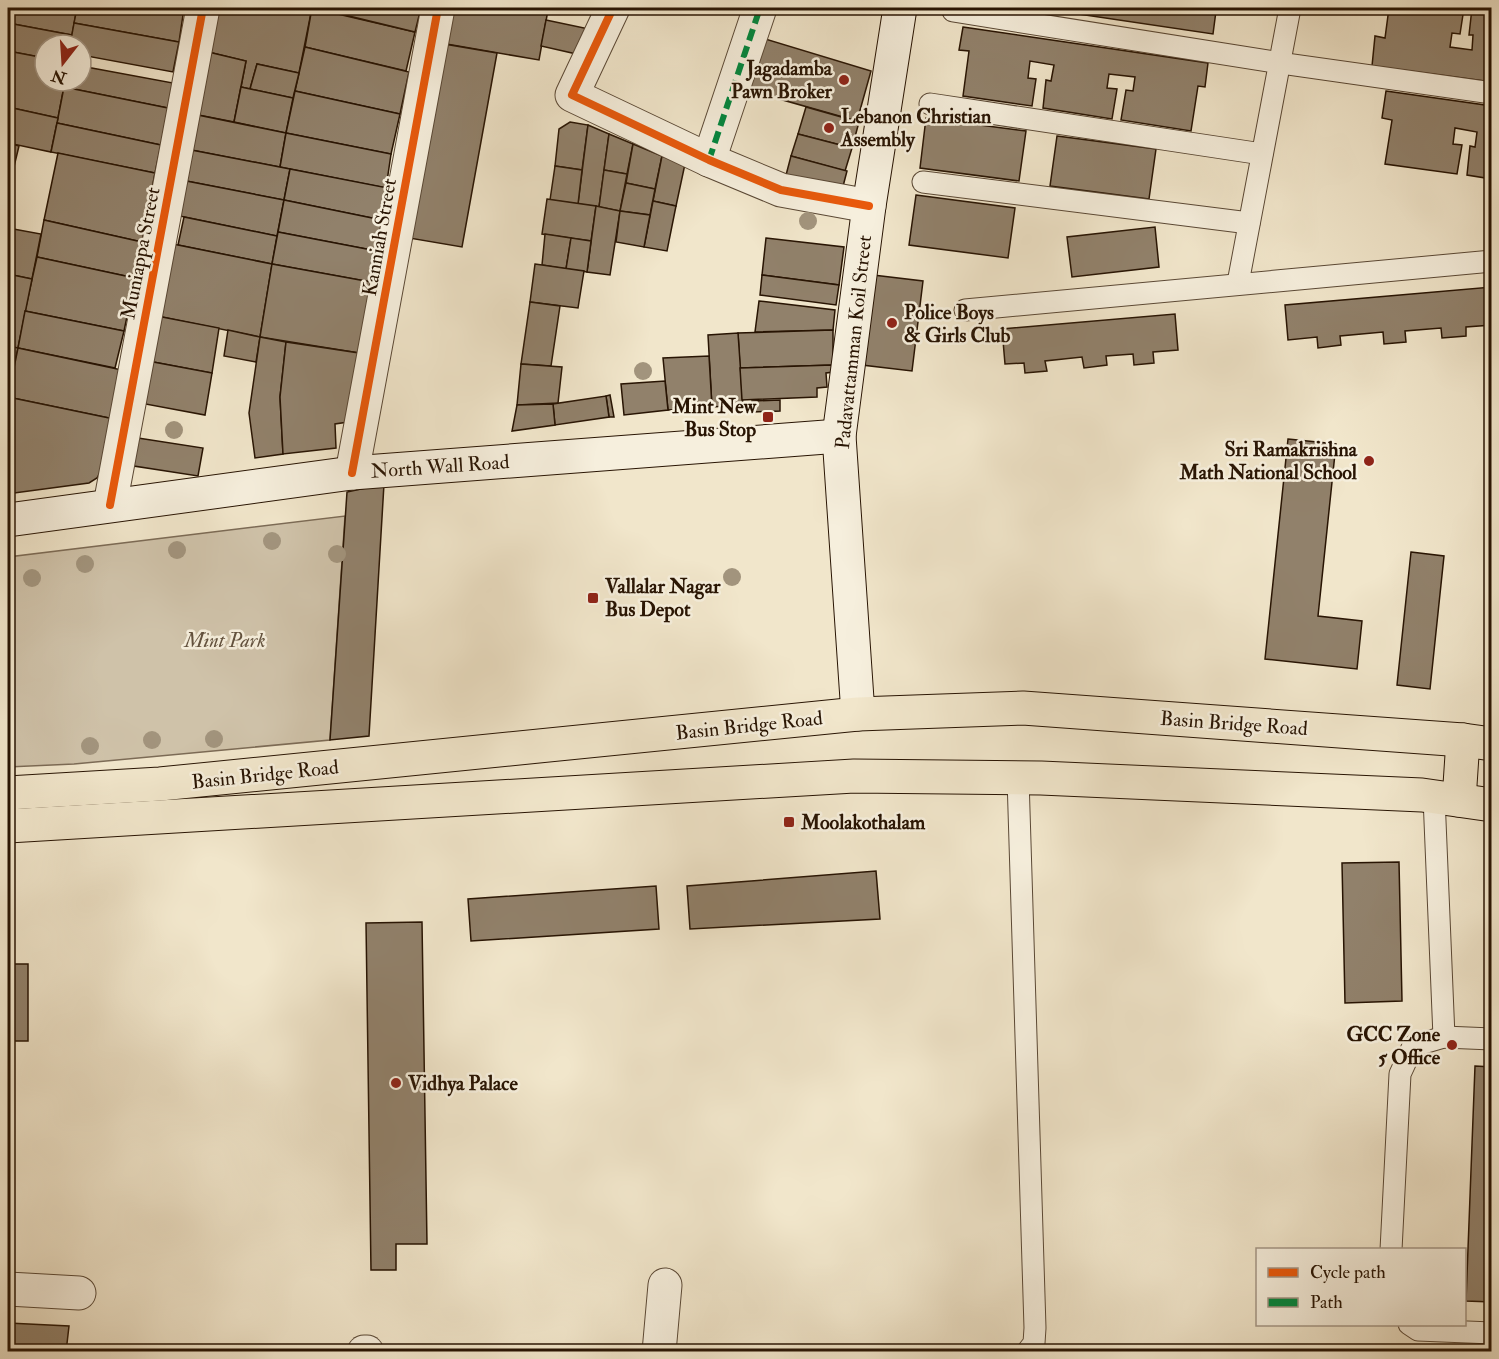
<svg xmlns="http://www.w3.org/2000/svg" width="1499" height="1359" viewBox="0 0 1499 1359" font-family="'IM FELL Double Pica',serif">
  <style>
    .green { fill: #cfc2a9; stroke: #7c6b56; stroke-width: 1.5 }
    .building { fill: #91816b; stroke: #281403; stroke-width: 1.5 }
    .lines { fill: none; stroke-linecap: round; stroke-linejoin: round }
    .lane-casing { stroke: #5a4835; stroke-width: 23 }
    .street-casing { stroke: #5a4835; stroke-width: 35 }
    .secondary-casing { stroke: #281403; stroke-width: 35 }
    .primary-casing { stroke: #281403; stroke-width: 35 }
    .lane { stroke: #f6efdd; stroke-width: 21 }
    .street { stroke: #f6efdd; stroke-width: 33 }
    .secondary { stroke: #f6efdd; stroke-width: 33 }
    .primary { stroke: #f1e6cb; stroke-width: 33 }
    .quiet { stroke: #00873e; stroke-width: 6; stroke-dasharray: 12 6; stroke-linecap: butt }
    .cycleway-casing { stroke: #f6efdd; stroke-width: 11 }
    .cycleway { stroke: #e8590c; stroke-width: 8 }
    .tree { fill: #a2947d }
    .poi-dot { fill: #8f2418; stroke: #f6efdd; stroke-width: 2 }
    .labels { text-anchor: middle; stroke-width: 5; stroke-linejoin: round; paint-order: stroke }
    .poi-label { font-size: 20px; font-weight: bold; fill: #281403; stroke: #f6efdd; text-anchor: start }
    .street-label { font-size: 20px; fill: #281403; stroke: #f6efdd }
    .park-label { font-size: 20px; font-style: italic; fill: #62513d; stroke: #f6efdd }
  </style>
  <rect width="100%" height="100%" fill="#f1e6cb"/>
  <filter id="stains"><feTurbulence type="fractalNoise" baseFrequency=".00333" numOctaves="4"/><feColorMatrix values="0 0 0 0 .2 0 0 0 0 .09 0 0 0 0 .02 0 0 0 .5 -.17"/></filter>
  <radialGradient id="worn" r=".72"><stop offset=".6" stop-color="#630" stop-opacity="0"/><stop offset="1" stop-color="#630" stop-opacity=".3"/></radialGradient>
  <polygon class="green" points="345,516 330,740 74,764 8,767 8,557"/>
  <g class="building">
    <polygon points="8,8 77,8 72,35 8,23"/>
    <polygon points="77,8 184,8 179,42 74,23"/>
    <polygon points="208,8 312,8 299,73 257,64 250,89 241,87 246,61 200,50"/>
    <polygon points="312,8 415,32 406,71 305,47"/>
    <polygon points="316,8 421,8 415,32"/>
    <polygon points="441,8 536,8 548,10 539,60 435,42"/>
    <polygon points="1038,8 1210,8 1210,9 1216,11 1213,34"/>
    <polygon points="1389,8 1464,8 1460,34 1452,33 1450,47 1472,50 1473,35 1469,35 1472,8 1492,8 1492,82 1372,66 1375,36 1385,38"/>
    <polygon points="546,20 589,29 581,55 541,46"/>
    <polygon points="8,23 72,35 70,45 45,45 45,58 8,51"/>
    <polygon points="74,23 179,42 173,72 81,55 81,45 70,45"/>
    <polygon points="963,27 1208,63 1205,87 1198,86 1191,131 1121,120 1126,90 1133,91 1135,77 1109,74 1107,88 1117,89 1112,119 1043,108 1046,80 1051,81 1054,65 1030,61 1028,78 1036,79 1032,106 963,96 969,51 959,50"/>
    <polygon points="759,37 871,71 857,121 744,89"/>
    <polygon points="444,44 497,53 462,247 409,238"/>
    <polygon points="305,47 409,72 400,114 295,91"/>
    <polygon points="200,50 246,61 234,122 188,113"/>
    <polygon points="8,51 45,58 45,81 65,81 58,118 8,107"/>
    <polygon points="257,64 299,73 293,98 250,89"/>
    <polygon points="81,66 173,83 168,108 64,87 65,81 81,81"/>
    <polygon points="64,87 168,108 161,145 57,123"/>
    <polygon points="241,87 293,98 286,133 234,122"/>
    <polygon points="295,91 400,114 391,154 286,133"/>
    <polygon points="1386,91 1492,106 1492,179 1467,175 1470,146 1475,147 1477,132 1455,128 1453,144 1462,145 1457,174 1385,164 1392,120 1382,118"/>
    <polygon points="8,107 58,118 51,152 8,143"/>
    <polygon points="806,107 859,122 852,148 798,134"/>
    <polygon points="188,113 286,133 280,167 181,148"/>
    <polygon points="926,118 1026,131 1019,181 920,168"/>
    <polygon points="570,122 588,125 582,170 555,166 559,129"/>
    <polygon points="57,123 161,145 155,173 51,152"/>
    <polygon points="588,125 609,134 599,207 578,204"/>
    <polygon points="286,133 391,154 386,188 280,167"/>
    <polygon points="609,134 633,144 627,174 604,170"/>
    <polygon points="798,134 852,148 845,171 791,156"/>
    <polygon points="1057,136 1156,149 1149,199 1050,186"/>
    <polygon points="8,143 19,146 11,179 8,179"/>
    <polygon points="633,144 662,156 655,189 626,183"/>
    <polygon points="181,148 290,169 284,200 176,179"/>
    <polygon points="58,153 155,173 142,242 44,220"/>
    <polygon points="662,156 685,164 676,206 653,201"/>
    <polygon points="791,156 847,171 841,194 785,179"/>
    <polygon points="555,166 582,170 578,204 550,200"/>
    <polygon points="290,169 388,188 382,220 284,200"/>
    <polygon points="604,170 627,174 620,211 599,207"/>
    <polygon points="176,179 284,200 277,236 170,214"/>
    <polygon points="626,183 655,189 650,215 620,211"/>
    <polygon points="916,195 1015,208 1008,258 909,245"/>
    <polygon points="547,199 596,206 591,241 542,234"/>
    <polygon points="284,200 382,220 377,251 278,232"/>
    <polygon points="653,201 676,206 667,251 644,247"/>
    <polygon points="596,206 620,211 610,275 587,272"/>
    <polygon points="620,211 650,215 644,247 616,242"/>
    <polygon points="184,217 277,236 272,264 178,245"/>
    <polygon points="44,220 142,242 135,278 37,257"/>
    <polygon points="1155,227 1159,267 1072,277 1067,237"/>
    <polygon points="8,228 41,234 32,279 8,274"/>
    <polygon points="278,232 377,251 371,282 272,264"/>
    <polygon points="545,234 571,238 566,269 542,265"/>
    <polygon points="571,238 591,241 587,272 566,269"/>
    <polygon points="766,238 844,247 839,285 762,275"/>
    <polygon points="168,243 272,264 260,337 157,316"/>
    <polygon points="37,257 135,278 124,331 25,311"/>
    <polygon points="272,264 371,282 359,353 260,337"/>
    <polygon points="535,264 584,271 578,308 530,302"/>
    <polygon points="8,274 32,279 18,348 8,346"/>
    <polygon points="762,275 839,285 836,305 760,295"/>
    <polygon points="873,275 923,281 912,371 862,365"/>
    <polygon points="1492,287 1492,325 1466,327 1466,336 1442,338 1441,328 1405,331 1406,342 1384,344 1383,332 1340,336 1341,345 1318,348 1317,337 1288,340 1285,305"/>
    <polygon points="759,301 835,310 833,330 755,332"/>
    <polygon points="530,302 560,306 551,366 521,364"/>
    <polygon points="25,311 124,331 115,368 18,348"/>
    <polygon points="1175,314 1178,350 1153,352 1154,363 1134,365 1133,354 1106,356 1107,365 1084,368 1082,357 1045,361 1047,371 1025,373 1024,363 1005,364 1002,329"/>
    <polygon points="157,316 219,328 212,373 148,361"/>
    <polygon points="228,330 260,337 256,362 224,356"/>
    <polygon points="833,330 833,365 740,368 738,333"/>
    <polygon points="738,333 743,405 712,407 708,335"/>
    <polygon points="260,337 286,342 280,397 283,454 255,458 249,413"/>
    <polygon points="286,342 359,353 348,422 335,424 336,448 283,454 280,397"/>
    <polygon points="8,346 18,348 14,368 8,367"/>
    <polygon points="18,348 122,370 114,419 8,397"/>
    <polygon points="709,356 712,407 668,410 663,358"/>
    <polygon points="148,361 212,373 205,415 140,403"/>
    <polygon points="521,364 562,367 558,403 517,405"/>
    <polygon points="833,365 834,372 826,373 827,387 817,388 817,397 742,400 740,368"/>
    <polygon points="8,367 14,368 8,399"/>
    <polygon points="665,381 668,410 624,415 621,384"/>
    <polygon points="610,395 614,417 609,417 606,396"/>
    <polygon points="606,396 609,417 555,425 553,404"/>
    <polygon points="8,397 114,419 102,469 97,478 89,483 14,493 8,492"/>
    <polygon points="780,400 780,411 753,412 752,401"/>
    <polygon points="553,404 555,425 512,431 517,405"/>
    <polygon points="138,438 203,448 198,476 134,466"/>
    <polygon points="1288,439 1336,444 1318,616 1362,621 1357,669 1265,659"/>
    <polygon points="384,484 369,736 330,740 347,492"/>
    <polygon points="1411,552 1444,556 1430,689 1397,685"/>
    <polygon points="1399,862 1402,1001 1345,1003 1342,863"/>
    <polygon points="876,871 880,919 690,929 687,886"/>
    <polygon points="656,886 659,929 471,941 468,899"/>
    <polygon points="422,922 427,1244 396,1244 396,1270 371,1270 366,923"/>
    <rect x="8" y="964" width="20" height="77"/>
    <polygon points="1475,1066 1492,1067 1492,1302 1466,1301"/>
    <polygon points="8,1323 69,1326 66,1352 8,1352"/>
  </g>
  <g class="lines">
    <g class="lane-casing">
      <g id="lane">
        <polyline points="953,11 1280,63 1492,93"/>
        <polyline points="930,104 1262,154"/>
        <polyline points="923,182 1249,223"/>
        <polyline points="1238,283 1290,8"/>
        <polyline points="965,310 1492,261"/>
        <polyline points="1018,778 1035,1328 1034,1343 1027,1352"/>
        <polyline points="1434,797 1444,1037"/>
        <polyline points="1391,1250 1400,1074 1413,1046 1444,1037 1492,1039"/>
        <polyline points="1409,1324 1418,1330 1492,1333"/>
      </g>
    </g>
    <g class="street-casing">
      <g id="street">
        <polyline points="613,8 572,95 709,160 781,190 869,206"/>
        <polyline points="709,160 760,8"/>
        <polyline points="352,473 438,8"/>
        <polyline points="110,505 203,8"/>
        <polyline points="8,1289 79,1293"/>
        <polyline points="364,1352 367,1352"/>
        <polyline points="659,1352 665,1285"/>
      </g>
    </g>
    <g class="secondary-casing">
      <g id="secondary">
        <polyline points="8,520 352,473 839,436"/>
        <polyline points="858,714 839,436 869,206 900,8"/>
      </g>
    </g>
    <g class="primary-casing">
      <g id="primary">
        <polyline points="8,793 160,784 858,714 1023,708 1463,740 1492,744"/>
        <polyline points="1459,800 1463,740"/>
        <polyline points="8,826 854,776 1041,778 1422,795 1492,805"/>
      </g>
    </g>
    <use href="#lane" class="lane"/>
    <use href="#street" class="street"/>
    <use href="#secondary" class="secondary"/>
    <use href="#primary" class="primary"/>
    <polyline class="quiet" points="709,160 760,8"/>
    <g class="cycleway-casing">
      <g id="cycleway">
        <polyline points="613,8 572,95 709,160 781,190 869,206"/>
        <polyline points="352,473 438,8"/>
        <polyline points="110,505 203,8"/>
      </g>
    </g>
    <use href="#cycleway" class="cycleway"/>
  </g>
  <g class="tree">
    <circle cx="808" cy="221" r="9"/>
    <circle cx="643" cy="371" r="9"/>
    <circle cx="174" cy="430" r="9"/>
    <circle cx="272" cy="541" r="9"/>
    <circle cx="177" cy="550" r="9"/>
    <circle cx="337" cy="554" r="9"/>
    <circle cx="85" cy="564" r="9"/>
    <circle cx="732" cy="577" r="9"/>
    <circle cx="32" cy="578" r="9"/>
    <circle cx="214" cy="739" r="9"/>
    <circle cx="152" cy="740" r="9"/>
    <circle cx="90" cy="746" r="9"/>
  </g>
  <g class="poi-dot">
    <circle cx="844" cy="80" r="6"/>
    <circle cx="829" cy="128" r="6"/>
    <circle cx="892" cy="323" r="6"/>
    <rect x="762" y="411" width="12" height="12" rx="3"/>
    <circle cx="1369" cy="461" r="6"/>
    <rect x="587" y="592" width="12" height="12" rx="3"/>
    <rect x="783" y="816" width="12" height="12" rx="3"/>
    <circle cx="1452" cy="1045" r="6"/>
    <circle cx="396" cy="1083" r="6"/>
  </g>
  <g class="labels">
    <g class="poi-label">
      <text x="832" y="75" text-anchor="end">Jagadamba<tspan x="832" dy="23">Pawn Broker</tspan></text>
      <text x="841" y="123">Lebanon Christian<tspan x="841" dy="23">Assembly</tspan></text>
      <text x="904" y="319">Police Boys<tspan x="904" dy="23">&amp; Girls Club</tspan></text>
      <text x="756" y="413" text-anchor="end">Mint New<tspan x="756" dy="23">Bus Stop</tspan></text>
      <text x="1357" y="456" text-anchor="end">Sri Ramakrishna<tspan x="1357" dy="23">Math National School</tspan></text>
      <text x="605" y="593">Vallalar Nagar<tspan x="605" dy="23">Bus Depot</tspan></text>
      <text x="801" y="829">Moolakothalam</text>
      <text x="1440" y="1041" text-anchor="end">GCC Zone<tspan x="1440" dy="23">5 Office</tspan></text>
      <text x="408" y="1090">Vidhya Palace</text>
    </g>
    <g class="street-label">
      <text transform="translate(379 237) rotate(-80)" y="7">Kanniah Street</text>
      <text transform="translate(140 253) rotate(-79)" y="7">Muniappa Street</text>
      <text transform="translate(853 342) rotate(-84)" y="7">Padavattamman Koil Street</text>
      <text transform="translate(440 466) rotate(-4)" y="7">North Wall Road</text>
      <text transform="translate(1234 723) rotate(4)" y="7">Basin Bridge Road</text>
      <text transform="translate(749 725) rotate(-6)" y="7">Basin Bridge Road</text>
      <text transform="translate(265 774) rotate(-6)" y="7">Basin Bridge Road</text>
    </g>
    <g class="park-label">
      <text x="225" y="647">Mint Park</text>
    </g>
  </g>
  <rect width="1499" height="1359" fill="none" stroke="#f1e6cb" stroke-width="30"/>
  <rect x="9" y="9" width="1481" height="1341" fill="none" stroke="#281403" stroke-width="3"/>
  <rect x="15" y="15" width="1469" height="1329" fill="none" stroke="#281403" stroke-width="1.5"/>
  <rect x="1256" y="1248" width="210" height="78" fill="#f6efdd" stroke="#a49786" stroke-width="1.5"/>
  <rect x="1268" y="1268" width="30" height="9" fill="#e8590c" stroke="#a49786" stroke-width="1.5"/>
  <text x="1310" y="1278" font-size="18" fill="#281403">Cycle path</text>
  <rect x="1268" y="1298" width="30" height="9" fill="#00873e" stroke="#a49786" stroke-width="1.5"/>
  <text x="1310" y="1308" font-size="18" fill="#281403">Path</text>
  <g transform="translate(63 63) rotate(197)"><circle r="28" fill="#f6efdd" stroke="#a49786" stroke-width="1.5"/>
  <path d="M0-4.5L10 22L0 15L-10 22Z" fill="#8f2418"/>
  <text y="-9" font-size="16" font-weight="bold" text-anchor="middle" fill="#281403">N</text>
  </g>
  <rect width="100%" height="100%" filter="url(#stains)"/>
  <rect width="100%" height="100%" fill="url(#worn)"/>
</svg>
